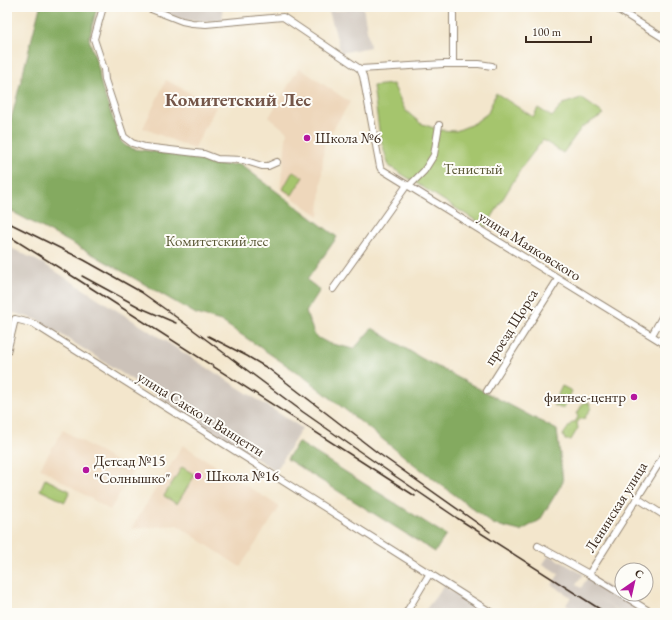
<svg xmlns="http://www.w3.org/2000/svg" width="672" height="620" viewBox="0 0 672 620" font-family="'EB Garamond',serif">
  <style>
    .built { fill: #eed7bb }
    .industrial { fill: #ccc2b9 }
    .green { fill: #a5c56d; stroke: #707846 }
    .forest { fill: #84aa60; stroke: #606a3f }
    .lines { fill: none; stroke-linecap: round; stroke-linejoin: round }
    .minor-casing { stroke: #978875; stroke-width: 8 }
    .minor { stroke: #fff; stroke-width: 6 }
    .rail { stroke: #3b2a1e; stroke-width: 1.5 }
    .poi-dot { fill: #b5179e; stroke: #fdfcf7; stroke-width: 1.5 }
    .labels { text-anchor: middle; stroke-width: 4; stroke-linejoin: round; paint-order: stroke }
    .poi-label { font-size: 15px; fill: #3b2a1e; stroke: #fdfcf7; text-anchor: start }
    .park-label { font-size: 15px; fill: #5b5836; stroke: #fdfcf7 }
    .street-label { font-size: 15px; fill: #3b2a1e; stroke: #fdfcf7 }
    .district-label { font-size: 19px; font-weight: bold; fill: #745649; stroke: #fdfcf7 }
  </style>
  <rect width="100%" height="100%" fill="#fdfcf7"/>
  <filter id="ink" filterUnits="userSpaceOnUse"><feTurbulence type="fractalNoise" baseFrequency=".025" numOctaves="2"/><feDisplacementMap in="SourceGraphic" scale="8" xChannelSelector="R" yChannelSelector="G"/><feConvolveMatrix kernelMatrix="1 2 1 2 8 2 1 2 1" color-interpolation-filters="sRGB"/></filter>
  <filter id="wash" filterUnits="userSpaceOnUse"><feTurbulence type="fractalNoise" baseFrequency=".012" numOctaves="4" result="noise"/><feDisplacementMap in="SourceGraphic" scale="16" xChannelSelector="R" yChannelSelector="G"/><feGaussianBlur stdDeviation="0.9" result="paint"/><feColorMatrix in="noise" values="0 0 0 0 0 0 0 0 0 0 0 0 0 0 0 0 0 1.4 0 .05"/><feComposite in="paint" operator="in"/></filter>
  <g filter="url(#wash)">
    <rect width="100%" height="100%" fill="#f3e6cc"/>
    <g class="built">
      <polygon points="299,68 350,102 324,144 319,216 280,189 287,132 269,117"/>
      <polygon points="166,80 216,107 194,149 143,128"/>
      <polygon points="63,430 133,472 110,510 40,468"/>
      <polygon points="183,445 280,507 240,567 177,525 131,529"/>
    </g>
    <g class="industrial">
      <polygon points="152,7 222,7 223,20 206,21 184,20"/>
      <polygon points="347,7 363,7 370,47 341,53 329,11 347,10"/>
      <polygon points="7,246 44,264 302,428 276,471 38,320 7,311"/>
      <polygon points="549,555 583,574 576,585 581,588 589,575 648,613 623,613 595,596 622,613 579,613 566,605 571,597 552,585 559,574 543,564"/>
      <polygon points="444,586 483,613 423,613"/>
    </g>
    <g class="green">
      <polygon points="393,84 405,110 420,123 439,130 456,131 473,124 488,113 496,93 533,117 538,108 552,117 563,104 581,98 604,114 582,127 563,153 543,140 522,167 486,227 389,166 380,137 373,86"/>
      <polygon points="293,171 303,177 292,195 283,189"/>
      <polygon points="562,386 572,391 563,409 553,405"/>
      <polygon points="586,402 589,403 591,408 584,419 580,419 577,423 578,428 571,440 565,440 563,435 572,422 575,422 578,417 577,414 583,403"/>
      <polygon points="182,467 195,475 177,504 164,496"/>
      <polygon points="45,479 70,491 65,502 40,490"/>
    </g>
    <g class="forest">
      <polygon points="40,7 97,7 89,39 99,70 100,80 104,94 121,141 126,146 134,149 203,158 215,164 224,165 240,164 337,237 307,280 320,290 306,312 315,336 328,343 354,349 372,328 421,358 557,430 563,482 540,520 520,531 493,524 415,465 304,377 221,321 196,314 94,255 7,209 10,198 10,123"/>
      <polygon points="298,442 446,535 435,552 287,459"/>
    </g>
  </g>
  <g filter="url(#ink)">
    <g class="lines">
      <g class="minor-casing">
        <g id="minor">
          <polyline points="103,7 94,39 104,69 105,80 124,137 132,143 145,147 204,154 217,159 243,160 262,166 268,166 277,162"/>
          <polyline points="146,7 182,21 192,23 206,24 283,17 360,69 363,76 380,167 381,169 665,344"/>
          <polyline points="453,7 453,64"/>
          <polyline points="614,7 665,39"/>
          <polyline points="360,69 444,64 479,64 492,66"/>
          <polyline points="409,186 424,171 434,155 439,125"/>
          <polyline points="333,289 407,185"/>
          <polyline points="652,335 665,312"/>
          <polyline points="7,352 15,319 34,324 492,613"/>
          <polyline points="487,391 558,279"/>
          <polyline points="637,498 665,516"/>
          <polyline points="538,546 589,574 652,613"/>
          <polyline points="589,574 665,454"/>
          <polyline points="406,613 430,573"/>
        </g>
      </g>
      <use href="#minor" class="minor"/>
      <g class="rail">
        <polyline points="7,222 84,260 141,292 172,314 303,412 395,476 457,518 606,613"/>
        <polyline points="7,235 77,279 415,496"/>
        <polyline points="82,276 141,308 176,323"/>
        <polyline points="208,336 247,356 269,369 378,453 490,532"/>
      </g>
    </g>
  </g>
  <g class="poi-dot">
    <circle cx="307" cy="138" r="4"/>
    <circle cx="634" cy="397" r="4"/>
    <circle cx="86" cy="470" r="4"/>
    <circle cx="198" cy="476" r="4"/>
  </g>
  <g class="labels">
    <g class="poi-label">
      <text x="315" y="143">Школа №6</text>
      <text x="626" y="402" text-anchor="end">фитнес-центр</text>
      <text x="94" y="466">Детсад №15<tspan x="94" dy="17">"Солнышко"</tspan></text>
      <text x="206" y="481">Школа №16</text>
    </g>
    <g class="park-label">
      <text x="473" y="174">Тенистый</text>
      <text x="217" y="246">Комитетский лес</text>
    </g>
    <g class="street-label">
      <text transform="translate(530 246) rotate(32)" y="5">улица Маяковского</text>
      <text transform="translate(511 327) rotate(-58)" y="5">проезд Щорса</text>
      <text transform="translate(201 414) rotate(32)" y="5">улица Сакко и Ванцетти</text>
      <text transform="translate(616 507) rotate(-58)" y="5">Ленинская улица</text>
    </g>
    <g class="district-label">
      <text x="238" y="106">Комитетский Лес</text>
    </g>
  </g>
  <rect width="672" height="620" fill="none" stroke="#fdfcf7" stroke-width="24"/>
  <g transform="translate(634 582) rotate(34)"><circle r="19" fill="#fdfcf7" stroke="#afa8a0"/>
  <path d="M0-3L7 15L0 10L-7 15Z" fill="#b5179e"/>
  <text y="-6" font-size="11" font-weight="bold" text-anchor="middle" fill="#3b2a1e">С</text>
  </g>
  <path d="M526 36v6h65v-6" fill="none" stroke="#3b2a1e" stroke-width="2"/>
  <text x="532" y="36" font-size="12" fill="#3b2a1e" stroke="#fdfcf7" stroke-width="3" paint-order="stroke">100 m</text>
</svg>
